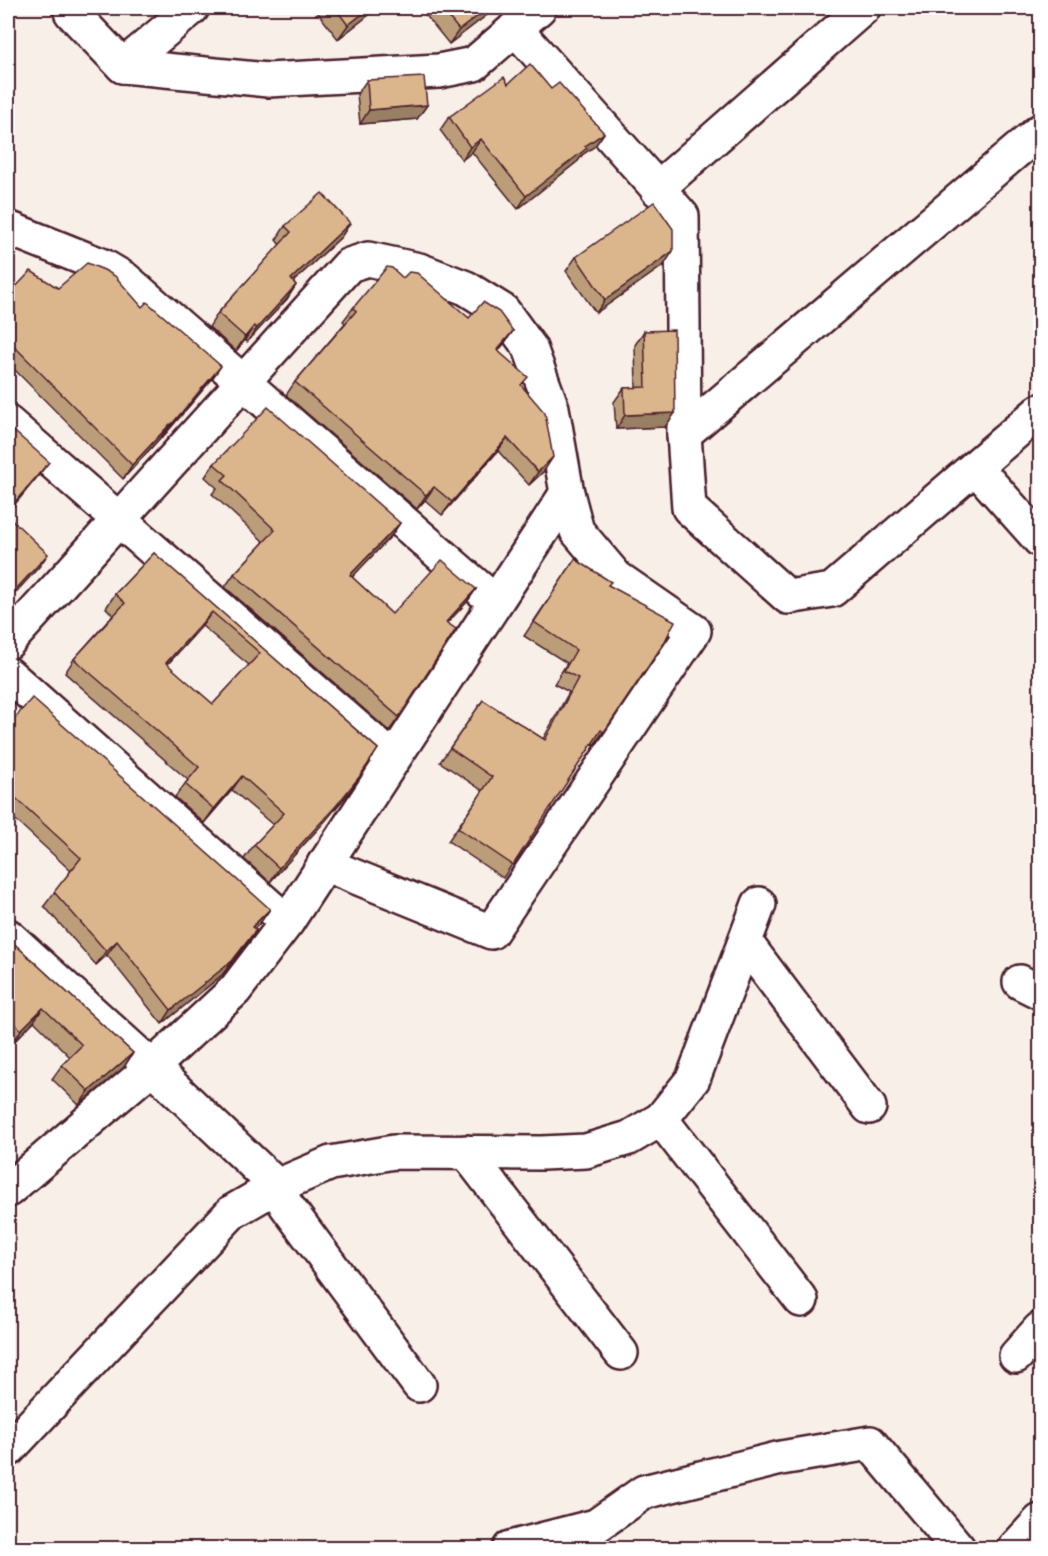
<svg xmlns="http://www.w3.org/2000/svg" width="1048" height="1556" viewBox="0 0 1048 1556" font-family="'Patrick Hand',sans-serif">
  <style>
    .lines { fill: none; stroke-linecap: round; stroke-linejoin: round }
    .minor-casing { stroke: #4a1f2b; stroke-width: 38 }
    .tertiary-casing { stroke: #4a1f2b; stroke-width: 38 }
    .minor { stroke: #fff; stroke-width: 33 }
    .tertiary { stroke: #fff; stroke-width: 33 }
    .wall { fill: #bc9d79; stroke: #4a1f2b; stroke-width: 1.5; fill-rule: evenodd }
    .shaded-wall { fill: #997f63; stroke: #4a1f2b; stroke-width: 1.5 }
    .building { fill: #dbb68d; stroke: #4a1f2b; stroke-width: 1.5; fill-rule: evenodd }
  </style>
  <rect width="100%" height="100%" fill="#f8f0e8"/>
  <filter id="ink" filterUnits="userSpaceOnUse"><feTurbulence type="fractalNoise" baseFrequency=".0167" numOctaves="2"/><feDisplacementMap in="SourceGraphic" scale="12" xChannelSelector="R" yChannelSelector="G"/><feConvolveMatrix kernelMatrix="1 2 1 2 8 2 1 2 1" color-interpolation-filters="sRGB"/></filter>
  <g filter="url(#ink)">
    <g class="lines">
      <g class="minor-casing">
        <g id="minor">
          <polyline points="70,8 71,12 123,66 268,80 439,71 474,64 539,8"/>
          <polyline points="515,28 682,216 684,434 1040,131"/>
          <polyline points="657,189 863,8"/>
          <polyline points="8,228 103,266 125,279 495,602"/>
          <polyline points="8,423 393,759"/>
          <polyline points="684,434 689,508 788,597 832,590 1040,411"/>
          <polyline points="975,467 1040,540"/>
          <polyline points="8,642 349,265 368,259 419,270 466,288 503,311 530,348 552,408 567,493 577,531 616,577 694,631 491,932 324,864"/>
          <polyline points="8,674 287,922"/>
          <polyline points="8,936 152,1067 277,1186 286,1205 419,1385"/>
          <polyline points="745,942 869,1107"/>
          <polyline points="1020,982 1040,992"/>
          <polyline points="661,1119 801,1300"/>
          <polyline points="466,1152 621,1353"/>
          <polyline points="8,1189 8,1190 152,1067 235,990 287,922 567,493"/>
          <polyline points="1016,1356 1040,1329"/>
          <polyline points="8,1450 232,1212 277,1186 331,1163 394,1152 542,1153 586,1151 629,1138 661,1119 693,1079 759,904"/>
          <polyline points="510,1548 596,1526 644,1492 781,1458 870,1443 958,1548"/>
          <polyline points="1015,1548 1040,1521"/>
        </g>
      </g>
      <g class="tertiary-casing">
        <polyline id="tertiary" points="123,66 192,8"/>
      </g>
      <use href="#minor" class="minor"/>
      <use href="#tertiary" class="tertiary"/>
    </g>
    <g class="wall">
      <polygon points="314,8 378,8 338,39"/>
      <polygon points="420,8 496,8 449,44"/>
      <polygon points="367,80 427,105 417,119 360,124 357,94"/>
      <polygon points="508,84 551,89 604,133 595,146 582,155 578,161 518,209 472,152 462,160 440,130 449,117"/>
      <polygon points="350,223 341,237 293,282 296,285 287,299 247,342 245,340 236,351 209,327 218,313 280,245 276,240 285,226"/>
      <polygon points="576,257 664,265 596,313 566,271"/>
      <polygon points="403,278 469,318 513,331 498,351 521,386 544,471 529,485 498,451 442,515 425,500 417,509 286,395 295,382 345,323 343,321 353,308"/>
      <polygon points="58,288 142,307 212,379 162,438 161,437 123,479 8,363 8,295"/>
      <polygon points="644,331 675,413 665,427 616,429 614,402 624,388 636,388 635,345"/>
      <polygon points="214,464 400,523 391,536 352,577 392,614 476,589 467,602 447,623 399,717 389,731 225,587 234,574 264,542 212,494 217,488 205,477"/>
      <path d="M154 553 378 749 351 790 326 820 270 882 244 859 254 845 273 825 232 790 204 823 175 797 188 780 65 673 74 659 113 615 106 608 115 594ZM202 626 249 665 213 704 167 665Z"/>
      <polygon points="575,559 608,585 664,643 594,745 592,744 503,878 448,841 483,791 440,762 483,700 543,739 569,692 554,684 567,663 524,636"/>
      <polygon points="8,726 270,909 260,923 254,929 256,930 246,944 222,975 162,1024 107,955 96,965 44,906 71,871 8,813"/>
      <polygon points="8,938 133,1053 124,1067 79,1105 52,1079 62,1065 70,1057 34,1021 12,1044 8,1040"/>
    </g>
    <g class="shaded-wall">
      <polygon points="370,8 378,8 338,39 348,25"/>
      <polygon points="488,8 496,8 449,44 459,30"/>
      <polygon points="427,105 417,119 360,124 369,110"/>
      <polygon points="604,133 595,146 582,155 578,161 518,209 526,196 585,146"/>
      <polygon points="481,139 472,152 462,160 470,147"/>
      <polygon points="350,223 341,237 281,293 291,279"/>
      <polygon points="673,251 664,265 596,313 605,300"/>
      <polygon points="296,285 287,299 247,342 257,328"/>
      <polygon points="254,326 245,340 236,351 245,337"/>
      <polygon points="513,331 504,344 487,364 497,350"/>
      <polygon points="221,366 212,379 162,438 171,425"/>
      <polygon points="675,413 665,427 616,429 625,415"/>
      <polygon points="170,424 161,437 123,479 132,465"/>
      <polygon points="507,438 498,451 442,515 452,502"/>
      <polygon points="553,457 544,471 529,485 538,472"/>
      <polygon points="49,462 39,475 8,513 8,510"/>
      <polygon points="434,487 425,500 417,509 426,495"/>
      <polygon points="400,523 391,536 341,589 350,575"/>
      <polygon points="48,554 39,567 8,601 8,598"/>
      <polygon points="476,589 467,602 436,635 446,622"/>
      <polygon points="212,612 202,626 156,677 166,663"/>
      <polygon points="242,776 232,790 204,823 214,809"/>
      <polygon points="360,776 351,790 326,820 270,882 279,868"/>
      <polygon points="270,909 260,923 243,940 252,927"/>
      <polygon points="256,930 222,975 162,1024 171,1010"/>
      <polygon points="117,941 107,955 96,965 106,951"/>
      <polygon points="43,1008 34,1021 12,1044 21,1030"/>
      <polygon points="133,1053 124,1067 79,1105 89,1091"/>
    </g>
    <g class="building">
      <polygon points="335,8 370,8 348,25"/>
      <polygon points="441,8 488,8 459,30"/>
      <polygon points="530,64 551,89 559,83 604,133 585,146 587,148 526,196 481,139 470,147 449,117 504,77 508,84"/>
      <polygon points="424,77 427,105 369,110 367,80"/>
      <polygon points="322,193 350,223 291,279 296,285 257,328 254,326 245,337 218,313 291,232 285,226"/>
      <polygon points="654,202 673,229 673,251 605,300 576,257"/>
      <polygon points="87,263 104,270 115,276 142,307 147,302 221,366 171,425 170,424 132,465 14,346 8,353 8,295 31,271 58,288"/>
      <polygon points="387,267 392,268 403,278 409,272 417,273 469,318 483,302 499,312 513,331 497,350 528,377 521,385 545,413 553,457 538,472 507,438 452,502 434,487 426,495 295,382 356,311 353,308"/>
      <polygon points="674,330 675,413 625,415 624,388 646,387 644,331"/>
      <polygon points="268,407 400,523 350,575 392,614 442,560 476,589 446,622 456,629 399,717 234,574 275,530 222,480 227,475 214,464"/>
      <polygon points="8,426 49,462 8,510"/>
      <polygon points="8,516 48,554 8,598"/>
      <path d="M154 553 378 749 360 776 336 806 279 868 254 845 284 813 242 776 214 809 185 784 199 767 74 659 125 603 115 594ZM212 612 260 653 213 704 166 663Z"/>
      <polygon points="575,559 611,582 608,585 675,621 664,643 604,732 601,730 513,865 458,828 492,777 450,748 483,700 545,740 578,678 564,671 576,650 534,622"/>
      <polygon points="32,698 270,909 252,927 256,930 232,961 171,1010 117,941 106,951 54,892 81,858 8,791 8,726"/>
      <polygon points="8,938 133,1053 89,1091 62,1065 82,1045 43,1008 21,1030 15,1024 8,1032"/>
    </g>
  </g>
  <rect width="1048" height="1556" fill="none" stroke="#fff" stroke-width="30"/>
  <rect x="15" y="15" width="1018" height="1526" fill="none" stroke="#4a1f2b" stroke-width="2" filter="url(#ink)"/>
</svg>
